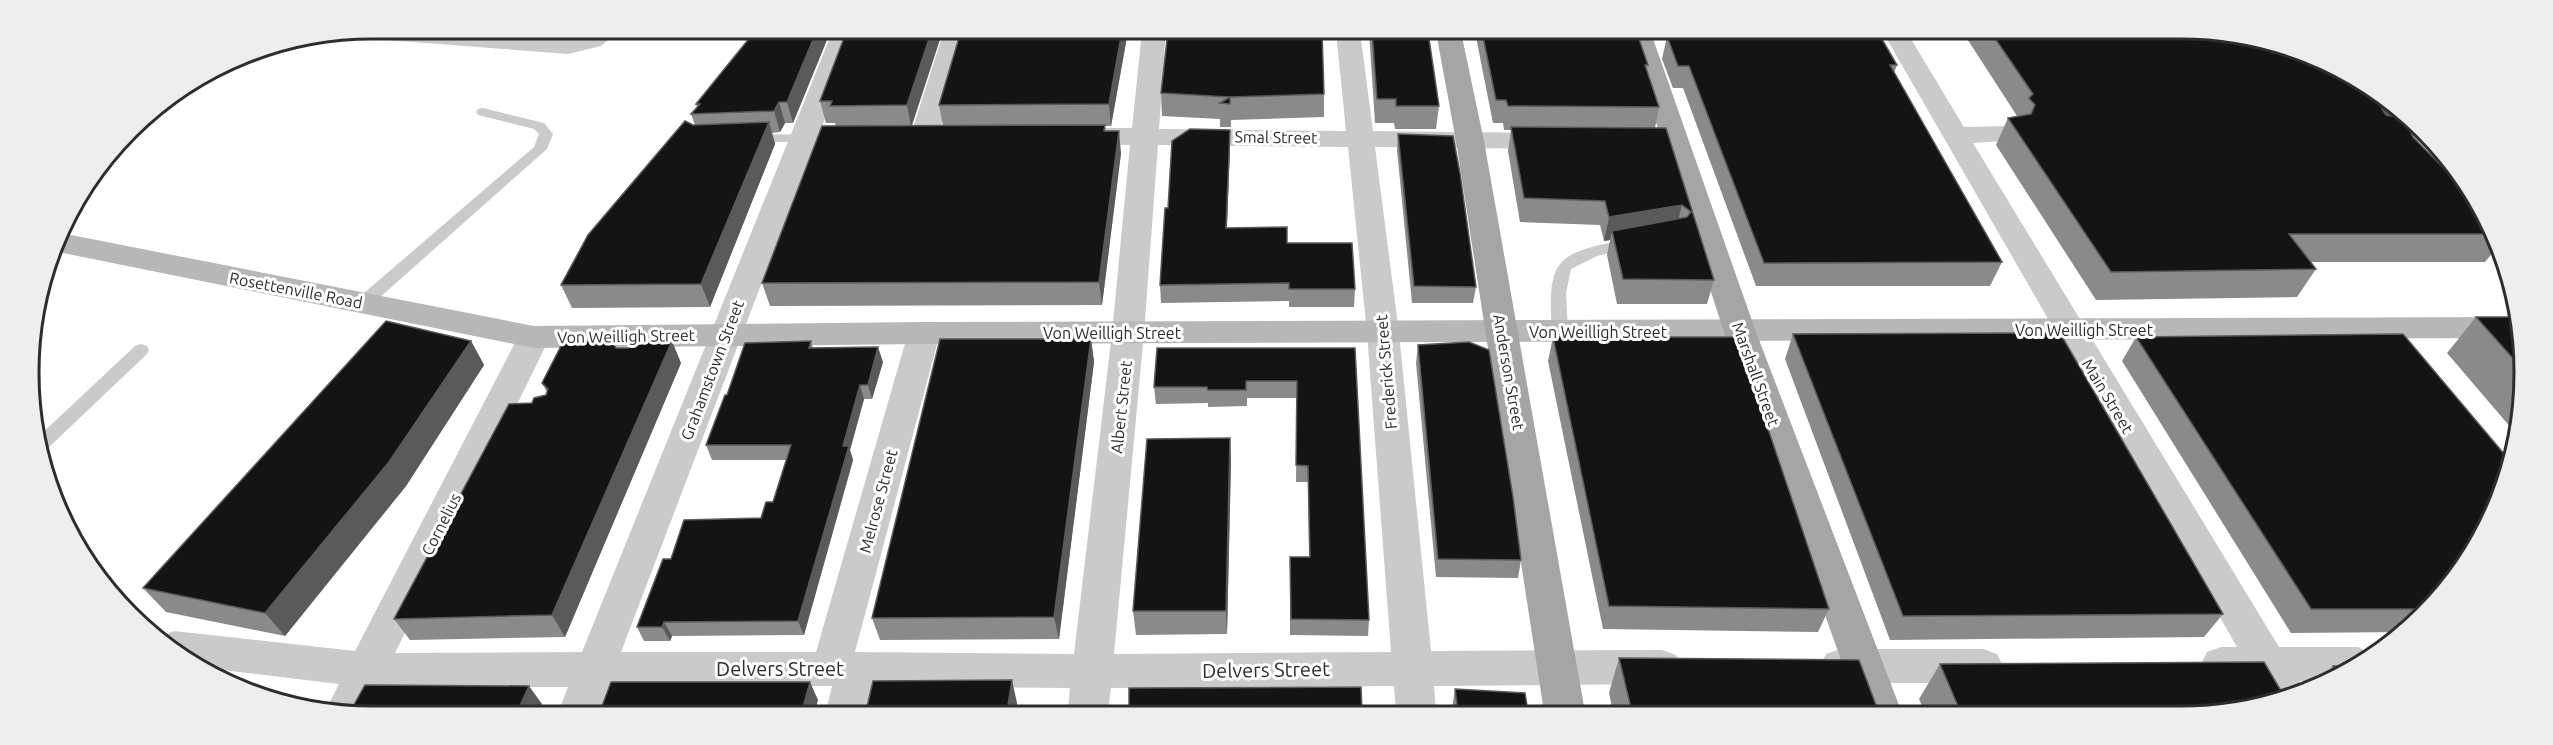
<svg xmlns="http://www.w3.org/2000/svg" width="2553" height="745" viewBox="0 0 2553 745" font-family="Ubuntu,sans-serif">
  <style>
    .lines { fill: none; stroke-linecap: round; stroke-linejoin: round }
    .lane { fill: #cacaca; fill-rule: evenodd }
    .street { fill: #cacaca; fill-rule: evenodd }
    .secondary { fill: #b7b7b7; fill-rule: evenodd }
    .primary { fill: #a5a5a5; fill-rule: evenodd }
    .wall { fill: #8a8a8a }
    .shaded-wall { fill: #5a5a5a }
    .building { fill: #141414; stroke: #5a5a5a; stroke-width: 1.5 }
    .labels { text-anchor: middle; stroke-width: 6; stroke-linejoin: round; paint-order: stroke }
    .street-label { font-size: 16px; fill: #2d2d2d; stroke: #fff }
    .near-street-label { font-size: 20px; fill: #2d2d2d; stroke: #fff }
    .rim { fill: none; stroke: #2d2d2d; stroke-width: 3 }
  </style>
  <rect width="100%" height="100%" fill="#fff"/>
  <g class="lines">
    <g class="lane">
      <polygon points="483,108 544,123 553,134 547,149 369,307 357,307 355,303 357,299 534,147 539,134 534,129 478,115 476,112 478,109"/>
      <polygon points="803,134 808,135 810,138 808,141 753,143 746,139 753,135"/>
      <path d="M1629 239 1634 241 1636 244 1634 247 1597 256 1571 269 1566 293 1568 332 1566 336H1554L1552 332C1547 257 1556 253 1629 239Z"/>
      <polygon points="141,344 147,346 149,350 147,354 45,451 39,452 38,437 135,346"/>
    </g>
    <g class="street">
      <polygon points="372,28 433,29 568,38 584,35 592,29 621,29 601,46 568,54 360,38 351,36 349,33"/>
      <path d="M833 30H858L821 129H864L874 131 878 137 874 143 864 145 814 146 621 652H816L908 333 913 325 924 322 935 325 940 333 855 652 1074 654 1112 333 1130 145 1074 144 1064 142 1060 136 1064 130 1074 128H1132L1142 31H1166L1159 129 1346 131 1336 32H1360L1373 131 1554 133 1564 135 1568 141 1564 147 1554 149 1375 147 1399 333 1431 651 1662 650 1676 655 1682 667 1676 679 1662 684 1434 686 1436 712H1396L1394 686 1111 688 1108 711H1068L1070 688 872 686 866 711H826L832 686 608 687 599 711 559 710 568 687H378L367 710H326L339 684 197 667 161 636 174 631 355 651 518 337 523 329 534 326 545 329 550 337 395 653 582 652ZM1158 145 1348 147 1367 333 1391 652 1114 654 1144 333Z"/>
      <polygon points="944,31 968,31 938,137 934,143 924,145 914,143 910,137"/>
      <polygon points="1884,34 1908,34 1964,127 2007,126 2017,128 2021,134 2017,140 1973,143 2279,647 2358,647 2373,654 2333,681 2299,681 2304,690 2268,701 2256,681 2221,681 2207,676 2201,664 2207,652 2221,647 2237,647"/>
      <polygon points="2411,126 2426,141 2380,143 2370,141 2366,135 2370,129"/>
      <polygon points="1840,649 1983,649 1997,654 2003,666 1997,678 1983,683 1840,683 1826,678 1820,666 1826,654"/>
    </g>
    <polygon class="secondary" points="61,233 534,326 924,322 2513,317 2518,318 2518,338 924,344 534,348 58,252 56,251"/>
    <g class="primary">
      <polygon points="1436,32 1461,32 1484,141 1585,712 1544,712 1456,141"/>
      <polygon points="1627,33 1651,33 1756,332 1902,713 1860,713 1724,332"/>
    </g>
  </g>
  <g class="wall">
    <polygon points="756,30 831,30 793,123 785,123 780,132 772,133 775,144 710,307 572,308 561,285 693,125 695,125 691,114 697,107 696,104"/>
    <polygon points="943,30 912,126 943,126 939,105 1128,31 1111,126 1105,126 1106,131 1121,153 1102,305 770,306 762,283 836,126 835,123 826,123 820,101"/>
    <polygon points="1369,32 1428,32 1439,106 1436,129 1395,129 1394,123 1375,123"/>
    <polygon points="1475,32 1633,33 1648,65 1646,70 1659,107 1655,128 1666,128 1714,280 1707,304 1617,304 1607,255 1610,240 1604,241 1600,225 1520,222 1508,151 1511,130 1504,130 1503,123 1493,123"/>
    <polygon points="1720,33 1879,34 1897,65 1894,73 2002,262 1990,286 1756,286 1683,88 1673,88 1662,59 1667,36 1721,36"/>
    <polygon points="1964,34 2247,35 2393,116 2474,199 2495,250 2485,262 2311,262 2316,269 2297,297 2096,300 1996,145 2008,118 2017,116"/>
    <polygon points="1161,93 1324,94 1324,117 1231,120 1231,127 1220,127 1220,119 1162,116"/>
    <polygon points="1230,130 1230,147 1227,228 1287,243 1355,289 1354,307 1289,307 1289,301 1161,303 1160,285 1168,208"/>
    <polygon points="1398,134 1476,287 1473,303 1412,303 1397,150"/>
    <polygon points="2476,317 2518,317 2518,436 2447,353"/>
    <polygon points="1793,334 2223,614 2204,637 1890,640 1785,359"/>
    <polygon points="1553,337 1829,609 1818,632 1603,629 1548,361"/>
    <polygon points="2136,337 2479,544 2406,632 2291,633 2122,361"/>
    <polygon points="1091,339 1094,362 1059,639 880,640 872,618"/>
    <polygon points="471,341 484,365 406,486 285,636 166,612 143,588"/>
    <polygon points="811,341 813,348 883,362 872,399 864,399 850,450 853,460 804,635 672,636 670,641 644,641 637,627 671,559 761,518 773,502 787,460 712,460 706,445 727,395"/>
    <polygon points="1418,345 1521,560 1518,578 1436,577 1416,363"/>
    <polygon points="616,348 681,363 565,637 410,640 394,619 532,403 546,395 547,392 542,383"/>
    <polygon points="1355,348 1369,620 1368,636 1290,635 1290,557 1309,557 1308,482 1296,482 1297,398 1247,398 1247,406 1208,407 1208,403 1156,404 1154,387"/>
    <polygon points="1230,438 1231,462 1227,634 1136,635 1133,611"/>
    <polygon points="1619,658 1879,713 1613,712 1609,693"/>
    <polygon points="1940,664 2225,714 1925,713 1919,699"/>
    <polygon points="2333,666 2355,666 2332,681 2313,687"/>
    <polygon points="1455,689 1528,712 1453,712 1452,708"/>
  </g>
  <g class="shaded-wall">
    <polygon points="817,30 831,30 793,123 787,102"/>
    <polygon points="932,30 943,30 911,127 907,105"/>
    <polygon points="1122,31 1128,31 1111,126 1109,104"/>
    <polygon points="2386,101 2396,111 2386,125 2368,128"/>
    <polygon points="779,102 785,123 780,132 774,111"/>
    <polygon points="769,122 775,144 710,307 701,284"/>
    <polygon points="1230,130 1230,147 1226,246 1226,228"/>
    <polygon points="1119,131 1121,153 1102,305 1099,282"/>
    <polygon points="1682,205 1676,229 1612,231 1610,240 1604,241 1609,217"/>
    <polygon points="1091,339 1094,362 1059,639 1054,617"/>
    <polygon points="471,341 484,365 406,486 285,636 265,613"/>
    <polygon points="672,341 681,363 565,637 552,615"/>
    <polygon points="878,347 883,362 872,399 868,385"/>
    <polygon points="860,385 864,399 850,450 853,460 804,635 798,621 843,446"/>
    <polygon points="1230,438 1231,462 1227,634 1226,611"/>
    <polygon points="664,622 672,636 670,641 662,627"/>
    <polygon points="1012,680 1017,703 1016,711 1007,711"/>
    <polygon points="810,682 818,700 815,711 802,711"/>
    <polygon points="529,686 542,704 539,710 518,710"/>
  </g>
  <g class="building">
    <polygon points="756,30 817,30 787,102 779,102 774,111 691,114 700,104 696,104"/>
    <polygon points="847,30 932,30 907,105 830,106 832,101 820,101"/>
    <polygon points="961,31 1122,31 1109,104 939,105"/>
    <polygon points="1168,31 1322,32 1324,94 1230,97 1230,104 1220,103 1230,97 1161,93"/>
    <polygon points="1372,32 1428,32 1439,106 1396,106 1396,99 1377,99"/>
    <polygon points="1482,32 1633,33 1634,36 1638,36 1648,65 1645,65 1659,107 1508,106 1506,100 1496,100"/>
    <polygon points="1735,33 1879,34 1897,65 1890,65 2002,262 1764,263 1689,66 1678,66 1667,36 1737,36"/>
    <polygon points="1992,34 2247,35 2371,86 2386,101 2382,109 2386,115 2403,118 2413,137 2474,199 2488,234 2289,234 2316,269 2111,272 2008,118 2031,114 2035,105 2029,98 2033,94"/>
    <polygon points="685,121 693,125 769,122 701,284 561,285 588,235"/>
    <polygon points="1105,125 1104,131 1119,131 1099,282 762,283 822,126"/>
    <polygon points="1511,127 1666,128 1714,280 1623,279 1612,231 1687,217 1691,212 1682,205 1609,217 1605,201 1524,198"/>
    <polygon points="1190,129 1230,130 1226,228 1287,227 1287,243 1352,243 1355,289 1289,289 1289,283 1160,285 1165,208 1168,208 1172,141"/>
    <polygon points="1398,134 1453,136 1460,173 1476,287 1414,286"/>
    <polygon points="2476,317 2518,317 2518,364"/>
    <polygon points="386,321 471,341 389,462 265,613 143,588"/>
    <polygon points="2060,333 2223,614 1903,616 1793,334"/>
    <polygon points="2403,334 2510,461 2479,544 2426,609 2311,609 2136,337"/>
    <polygon points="1553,337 1737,337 1829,609 1609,606"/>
    <polygon points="940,339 1091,339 1054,617 872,618"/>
    <polygon points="612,341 616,348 628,348 633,341 672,341 552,615 394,619 509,404 532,403 534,398 546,395 548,389 542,383 563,342"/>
    <polygon points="811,341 809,348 878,347 868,385 860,385 843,446 849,446 798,621 664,622 662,627 637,627 663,559 671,559 684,520 761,518 766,502 773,502 791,445 706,445 725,395 727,395 745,343"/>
    <polygon points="1469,342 1489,350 1513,497 1521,560 1438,559 1418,345"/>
    <polygon points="1157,348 1355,348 1369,620 1291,619 1290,557 1310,557 1308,466 1296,465 1297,381 1246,381 1246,390 1208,390 1207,387 1154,387"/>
    <polygon points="1230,438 1226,611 1133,611 1147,439"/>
    <polygon points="1619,658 1859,660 1879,713 1632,712"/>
    <polygon points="2264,662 2284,696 2225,714 1961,713 1940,664"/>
    <polygon points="2333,666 2355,666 2339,677"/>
    <polygon points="1012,680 1007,711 866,711 873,681"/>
    <polygon points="611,682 810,682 802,711 600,711"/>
    <polygon points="365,685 529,686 518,710 351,710"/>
    <polygon points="1361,687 1362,712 1129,712 1129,688"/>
    <polygon points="1455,689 1525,693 1528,712 1458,712"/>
  </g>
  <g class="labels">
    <g class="street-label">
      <text transform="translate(1276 137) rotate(1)" y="6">Smal Street</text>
      <text transform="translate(296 290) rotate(11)" y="6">Rosettenville Road</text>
      <text x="2084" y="336">Von Weilligh Street</text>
      <text x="1598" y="338">Von Weilligh Street</text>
      <text x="1112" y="339">Von Weilligh Street</text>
      <text transform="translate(626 336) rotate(-1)" y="6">Von Weilligh Street</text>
      <text transform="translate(712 370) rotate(-69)" y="6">Grahamstown Street</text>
      <text transform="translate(1386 372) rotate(-95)" y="6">Frederick Street</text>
      <text transform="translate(1509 372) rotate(80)" y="6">Anderson Street</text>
      <text transform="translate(1756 374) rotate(70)" y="6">Marshall Street</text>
      <text transform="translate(2108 396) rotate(59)" y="6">Main Street</text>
      <text transform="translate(1121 407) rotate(-84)" y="6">Albert Street</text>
      <text transform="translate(878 501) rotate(-75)" y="6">Melrose Street</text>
      <text transform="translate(441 524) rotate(-63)" y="6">Cornelius</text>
    </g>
    <g class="near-street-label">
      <text x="780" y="676">Delvers Street</text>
      <text transform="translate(1266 670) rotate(-1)" y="7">Delvers Street</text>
    </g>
  </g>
  <path d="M0 0H2553V745H0ZM372 39H2181A333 333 0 0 1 2514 372V373A333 333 0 0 1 2181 706H372A333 333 0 0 1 39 373V372A333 333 0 0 1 372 39Z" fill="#eee" fill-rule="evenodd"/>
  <path class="rim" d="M372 39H2181A333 333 0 0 1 2514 372V373A333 333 0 0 1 2181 706H372A333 333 0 0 1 39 373V372A333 333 0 0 1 372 39Z"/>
</svg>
